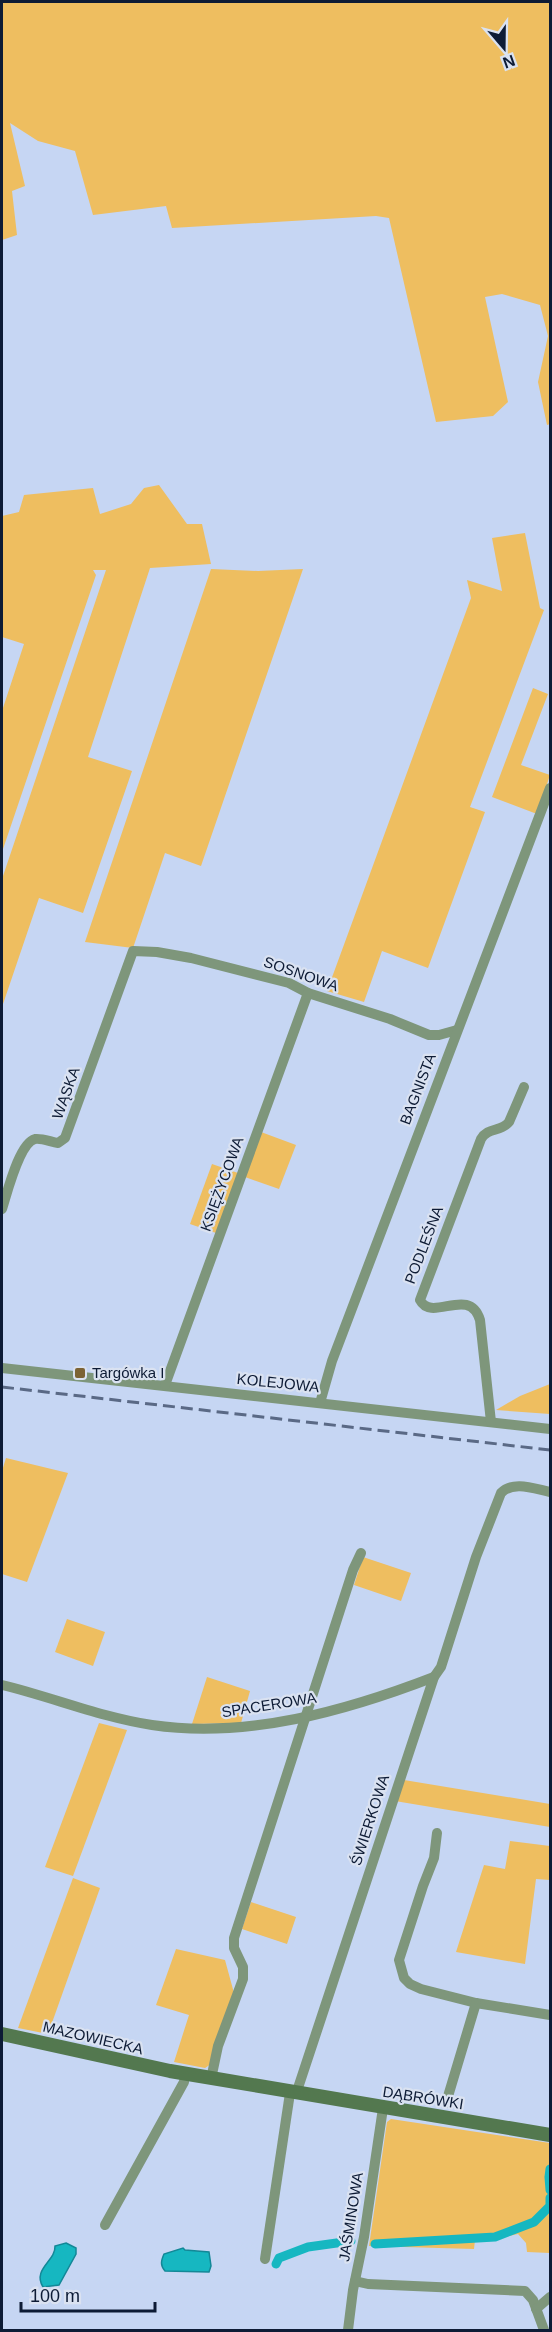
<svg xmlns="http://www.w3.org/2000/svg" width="552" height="2332" viewBox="0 0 552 2332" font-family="Arial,sans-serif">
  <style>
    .green { fill: #eebe60 }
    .water { fill: #16b7c1; stroke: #138897; stroke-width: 1.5 }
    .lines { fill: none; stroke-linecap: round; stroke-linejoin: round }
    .canal { stroke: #16b7c1; stroke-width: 9 }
    .street { stroke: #7e967b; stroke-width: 10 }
    .secondary { stroke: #53784f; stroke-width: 14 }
    .rail { stroke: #5a6985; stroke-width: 3; stroke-dasharray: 12 6; stroke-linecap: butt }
    .poi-dot { fill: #7c6334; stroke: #dae2f1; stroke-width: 2 }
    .labels { text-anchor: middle; stroke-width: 4.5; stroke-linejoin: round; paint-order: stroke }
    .street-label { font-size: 15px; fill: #0d1b35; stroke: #dae2f1 }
    .poi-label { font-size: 15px; fill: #0d1b35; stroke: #dae2f1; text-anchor: start }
  </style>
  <rect width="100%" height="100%" fill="#c6d6f3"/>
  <g class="green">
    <polygon points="2,2 550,2 550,424 547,425 538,382 548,336 540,305 502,294 485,297 508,402 493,416 436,422 389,218 376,216 172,228 166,206 93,215 75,151 38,141 10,123 25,186 12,191 17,235 2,240"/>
    <polygon points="159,485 187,524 202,524 211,564 150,568 88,757 132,771 83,913 39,898 2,1007 2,879 106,570 93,570 96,575 2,852 2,711 24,644 2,637 2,516 19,512 24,495 93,488 100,514 131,504 144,488"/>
    <polygon points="525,533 540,608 544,610 470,807 485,812 428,968 382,951 364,1002 327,991 471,598 467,580 502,591 492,538"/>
    <polygon points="211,569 258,571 303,569 201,866 165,853 133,948 85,942"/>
    <polygon points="533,688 548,694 521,765 550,775 537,814 492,797"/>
    <polygon points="261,1132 296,1145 279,1189 245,1177"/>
    <polygon points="212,1164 238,1173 216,1233 190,1224"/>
    <polygon points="550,1384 550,1414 496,1410 520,1396"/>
    <polygon points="6,1458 68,1473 27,1582 2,1574 2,1471"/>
    <polygon points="363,1557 411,1573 401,1601 354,1585"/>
    <polygon points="67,1619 105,1632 93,1666 55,1652"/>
    <polygon points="207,1677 250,1691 241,1723 192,1724"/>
    <polygon points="99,1723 127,1730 73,1876 45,1867"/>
    <polygon points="404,1780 550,1804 550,1827 395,1801"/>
    <polygon points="510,1841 550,1846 550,1880 536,1879 525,1964 456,1952 484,1865 505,1869"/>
    <polygon points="73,1878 100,1888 48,2034 18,2028"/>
    <polygon points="251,1902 296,1917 287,1944 242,1929"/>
    <polygon points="176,1949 225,1960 234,1993 211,2064 205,2068 174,2062 189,2015 156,2005"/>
    <polygon points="391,2119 550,2143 550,2253 527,2252 526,2243 518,2234 495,2239 475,2240 474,2249 369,2246 387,2122"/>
  </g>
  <g class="water">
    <path d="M66 2243 76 2248V2254L59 2285 43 2287C32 2269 56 2261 55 2246Z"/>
    <path d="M183 2248 185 2250 209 2252 211 2266 209 2272 165 2271C160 2265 161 2261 164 2254Z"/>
  </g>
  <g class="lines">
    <g class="canal">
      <polyline points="550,2169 549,2177 550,2190"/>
      <polyline points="375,2244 495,2237 534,2222 550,2206 550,2198"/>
      <polyline points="276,2264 279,2258 308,2247 351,2241"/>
    </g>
    <g class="street">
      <path d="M2 1209C7 1194 19 1143 35 1139 42 1138 51 1142 58 1143L65 1138 133 951 157 952 191 958 289 983 308 993 390 1019 429 1035H439L457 1030"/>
      <polyline points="2,1368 550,1429"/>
      <polyline points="165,1385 308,993"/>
      <polyline points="320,1403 332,1361 550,788"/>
      <path d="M491 1422 480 1320C469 1285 432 1323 420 1300L481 1139C488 1127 501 1132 509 1122L524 1087"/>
      <path d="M2 1685C52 1697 100 1717 152 1725 247 1739 346 1711 434 1677"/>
      <polyline points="437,1833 434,1858 423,1886 399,1960 404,1978 410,1984 421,1989 476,2003 550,2015"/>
      <polyline points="211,2079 218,2046 243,1979 243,1967 234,1948 234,1938 353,1570 361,1553"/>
      <path d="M296 2094 434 1677 441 1667 476 1557 501 1493C513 1480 535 1489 550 1492"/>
      <polyline points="446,2103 476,2003"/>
      <polyline points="105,2225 184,2082 185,2074"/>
      <polyline points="265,2259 290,2093"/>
      <polyline points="355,2281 368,2284 525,2291 533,2300 544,2330"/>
      <polyline points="536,2309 550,2297"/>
      <polyline points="348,2330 353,2290 364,2237 383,2108"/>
    </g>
    <polyline class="secondary" points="2,2034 170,2071 550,2135"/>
    <polyline class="rail" points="2,1387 550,1450"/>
  </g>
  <rect class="poi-dot" x="74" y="1367" width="12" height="12" rx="3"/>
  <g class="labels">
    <g class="street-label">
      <text transform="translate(301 974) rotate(19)" y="5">SOSNOWA</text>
      <text transform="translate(418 1089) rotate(-69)" y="5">BAGNISTA</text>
      <text transform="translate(66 1093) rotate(-70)" y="5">WĄSKA</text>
      <text transform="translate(222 1184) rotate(-70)" y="5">KSIĘŻYCOWA</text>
      <text transform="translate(424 1245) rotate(-69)" y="5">PODLEŚNA</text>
      <text transform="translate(278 1383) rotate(6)" y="5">KOLEJOWA</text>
      <text transform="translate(269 1705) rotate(-9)" y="5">SPACEROWA</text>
      <text transform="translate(370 1820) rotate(-72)" y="5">ŚWIERKOWA</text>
      <text transform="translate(93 2038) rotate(13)" y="5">MAZOWIECKA</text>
      <text transform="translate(423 2098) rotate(9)" y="5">DĄBRÓWKI</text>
      <text transform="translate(351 2217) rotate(-81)" y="5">JAŚMINOWA</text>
    </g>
    <g class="poi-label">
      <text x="92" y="1378">Targówka I</text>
    </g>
  </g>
  <rect width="552" height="2332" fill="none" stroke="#0d1b35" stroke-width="6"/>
  <g transform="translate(504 48) rotate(160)" stroke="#dae2f1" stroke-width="4.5" paint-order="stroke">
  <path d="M0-4.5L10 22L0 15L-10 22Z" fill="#0d1b35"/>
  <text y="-9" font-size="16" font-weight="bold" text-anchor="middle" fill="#0d1b35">N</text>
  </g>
  <path d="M21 2302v9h134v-9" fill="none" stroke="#0d1b35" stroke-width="3"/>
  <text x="30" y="2302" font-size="18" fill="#0d1b35" stroke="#dae2f1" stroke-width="4.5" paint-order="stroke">100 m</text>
</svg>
